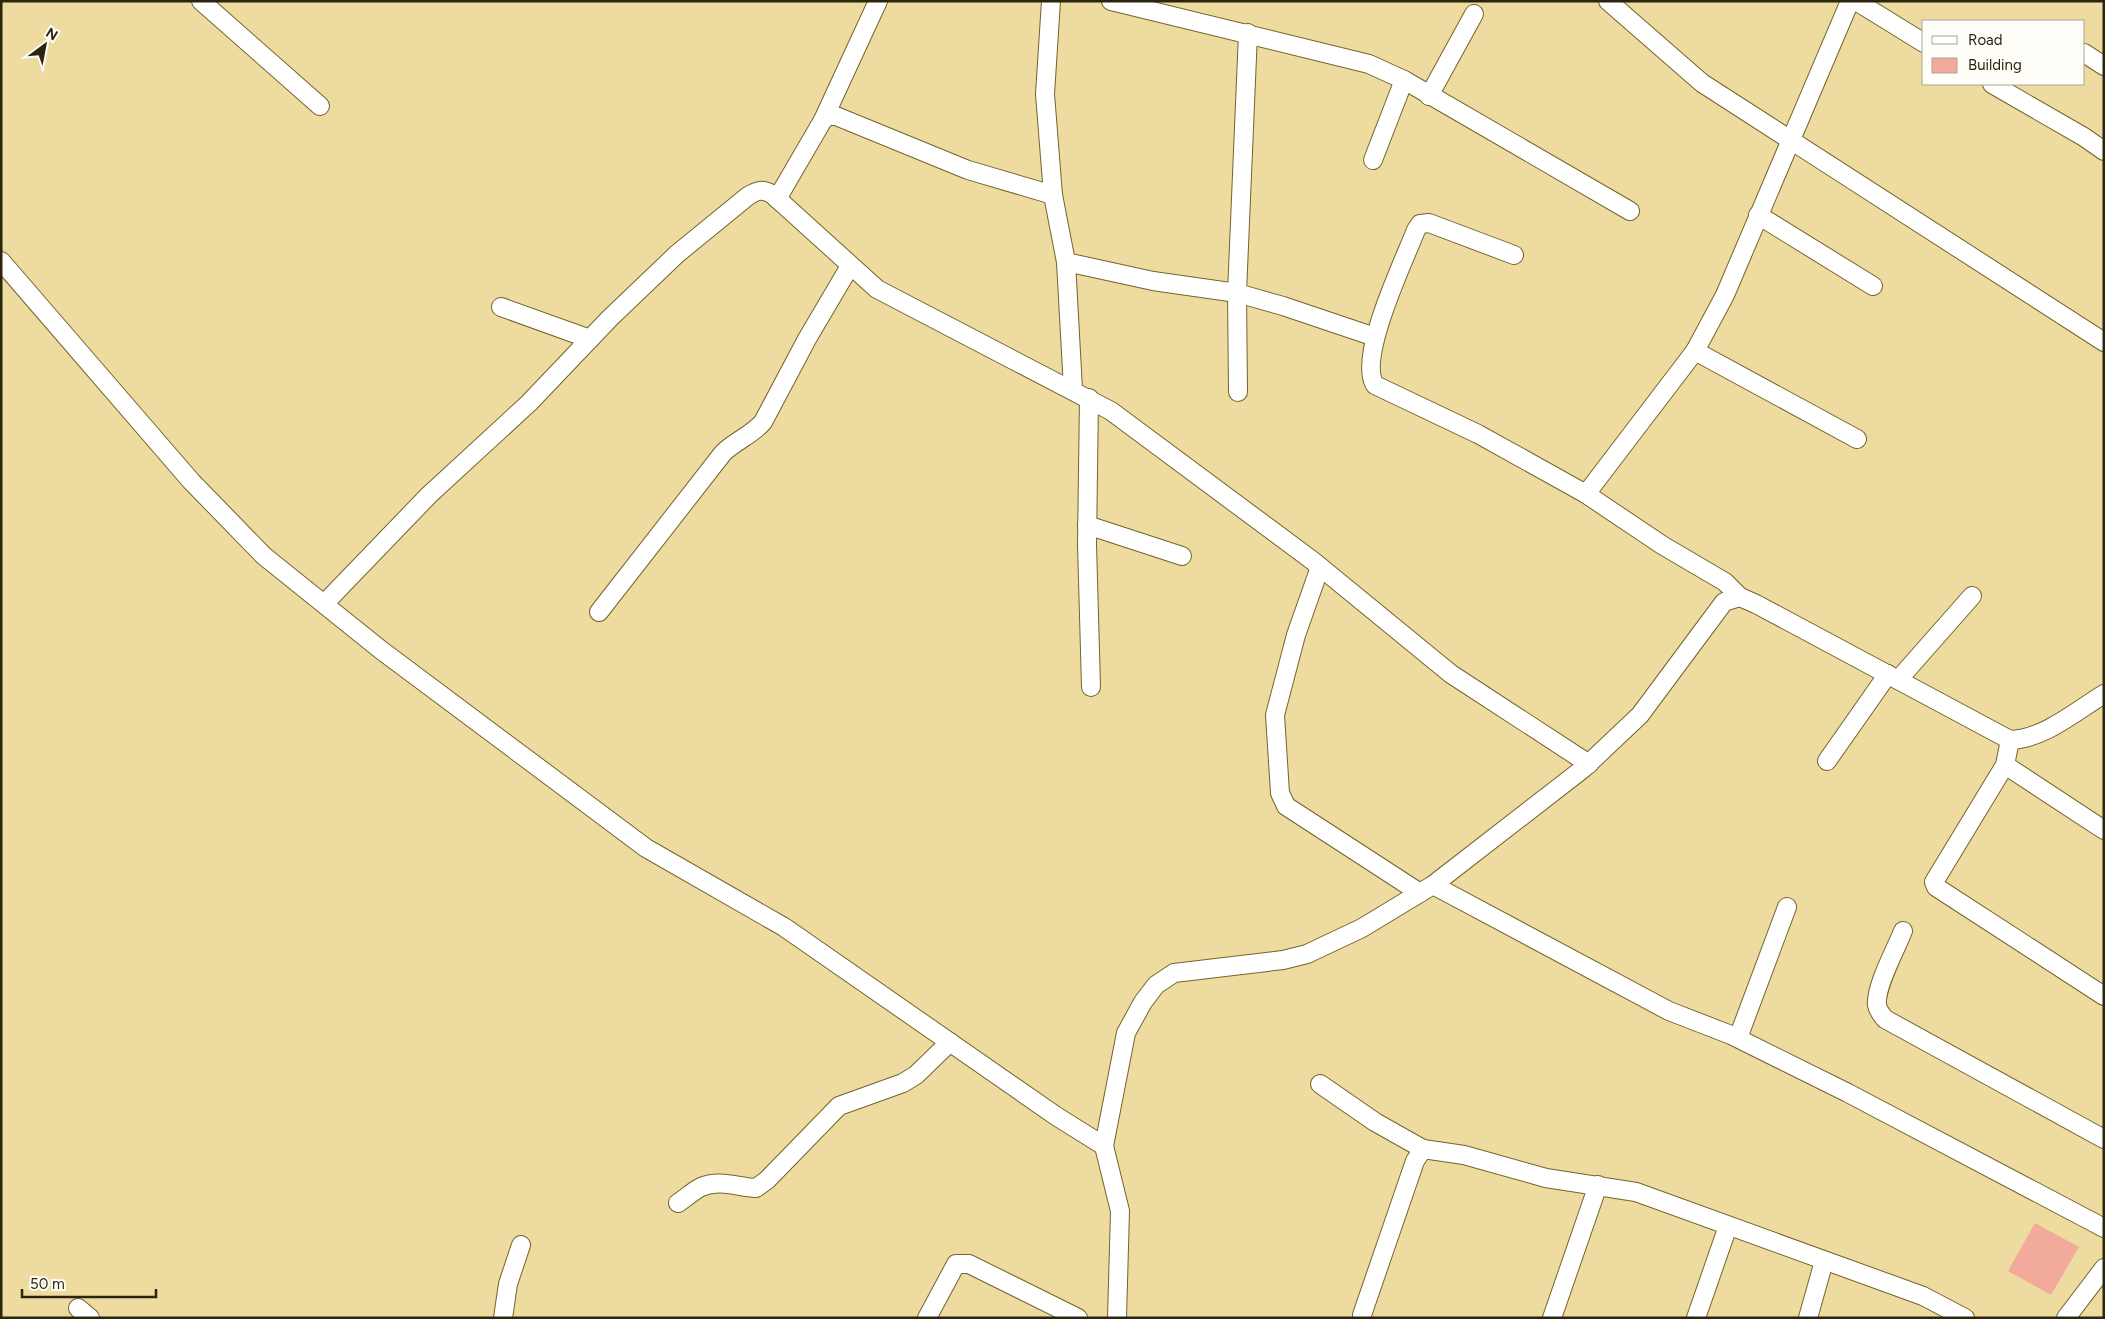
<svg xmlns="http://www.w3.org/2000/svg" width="2105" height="1319" viewBox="0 0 2105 1319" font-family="Figtree,sans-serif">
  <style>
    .building { fill: #f2aa9a }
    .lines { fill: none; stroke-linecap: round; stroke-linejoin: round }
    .minor-casing { stroke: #74642b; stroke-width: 20 }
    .minor { stroke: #fff; stroke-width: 18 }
  </style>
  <rect width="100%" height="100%" fill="#eddba0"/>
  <polygon class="building" points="2035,1223 2079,1247 2051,1295 2008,1271"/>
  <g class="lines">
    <g class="minor-casing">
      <g id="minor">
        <polyline points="201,1 320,106"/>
        <polyline points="1051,1 1045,94 1053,195 1066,262 1073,389"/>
        <polyline points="1111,1 1369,64 1404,80 1630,211"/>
        <polyline points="1608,1 1702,83 2104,342"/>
        <polyline points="1856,1 1924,43"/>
        <polyline points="2084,53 2104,66"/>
        <polyline points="1992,84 2084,137 2104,151"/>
        <polyline points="1429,96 1474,14"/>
        <polyline points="823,120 878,1"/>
        <polyline points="1373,160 1404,80"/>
        <polyline points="777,199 823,120 828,116 836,116 968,170 1053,195"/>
        <polyline points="1758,215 1873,286"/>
        <path d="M1514 255 1429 223 1420 224 1416 230C1404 261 1357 358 1375 385L1478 434 1586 494 1662 545 1725 582 1740 597"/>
        <polyline points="1,261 191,481 264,556 381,650 646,848 784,927 1056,1116 1104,1146"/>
        <polyline points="1066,262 1153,281 1237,293 1283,306 1375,337"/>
        <polyline points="501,307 590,339"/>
        <polyline points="1695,351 1857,439"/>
        <polyline points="1238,392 1237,293 1248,33"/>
        <polyline points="1089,398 1087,544 1091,687"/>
        <polyline points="1586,494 1695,351 1725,295 1850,1"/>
        <polyline points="1087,525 1182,556"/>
        <polyline points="1320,567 1296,635 1275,715 1280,793 1286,806 1420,893"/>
        <path d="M324 604 429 495 529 403 610 318 677 254 748 196C758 190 762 189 772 194L877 289 1111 411 1313 561 1451 674 1589 764"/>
        <path d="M599 612 723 453C735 441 752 435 763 422L807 339 850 266"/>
        <polyline points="1898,680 1972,596"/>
        <polyline points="2010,740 2005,765 1934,882 1936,887 2104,996"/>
        <polyline points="1827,761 1888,674"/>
        <polyline points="2005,765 2104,830"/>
        <polyline points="1433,885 1669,1011 1731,1035 1848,1093 2104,1228"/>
        <path d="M1903 931C1896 949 1875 987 1877 1005 1878 1011 1881 1014 1885 1019L2104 1139"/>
        <polyline points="1738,1038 1787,907"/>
        <polyline points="1320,1084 1375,1122 1423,1149"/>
        <path d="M678 1203C686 1198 693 1191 701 1187 719 1179 738 1187 756 1188L767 1180 839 1106 903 1083 916 1075 950 1042"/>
        <polyline points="78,1308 90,1318"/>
        <polyline points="1362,1315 1415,1161 1423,1149 1464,1155 1546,1178 1636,1192 1923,1296 1965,1318"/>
        <polyline points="503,1318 508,1284 521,1245"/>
        <polyline points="927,1318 956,1264 969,1264 1078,1318"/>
        <path d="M1117 1318 1120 1211 1104 1146 1126 1033 1143 1002 1156 985 1174 973 1283 960 1307 954 1362 928 1433 885 1584 768 1640 715 1724 602 1740 597 1756 604 2010 740C2044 739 2076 711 2104 694"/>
        <polyline points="1552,1318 1598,1185"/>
        <polyline points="1696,1318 1728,1226"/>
        <polyline points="1808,1318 1824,1261"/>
        <polyline points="2066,1318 2104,1268"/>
      </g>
    </g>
    <use href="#minor" class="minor"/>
  </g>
  <rect width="2105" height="1319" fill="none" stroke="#2c250d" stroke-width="5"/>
  <rect x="1922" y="20" width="162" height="65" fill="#fefdf7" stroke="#aaa799"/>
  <rect x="1932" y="36" width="25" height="8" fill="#ffffff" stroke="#aaa799"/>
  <text x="1968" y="45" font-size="15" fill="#2c250d">Road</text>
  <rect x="1932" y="58" width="25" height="15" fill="#f2aa9a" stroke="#aaa799"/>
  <text x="1968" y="70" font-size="15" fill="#2c250d">Building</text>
  <g transform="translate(45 45) rotate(32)" stroke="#fefdf7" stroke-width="4" paint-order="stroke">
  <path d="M0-4L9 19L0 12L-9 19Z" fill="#2c250d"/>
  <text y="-8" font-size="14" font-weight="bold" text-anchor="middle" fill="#2c250d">N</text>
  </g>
  <path d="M22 1289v8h134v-8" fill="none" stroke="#2c250d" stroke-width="2.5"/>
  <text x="30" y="1289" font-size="15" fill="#2c250d" stroke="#fefdf7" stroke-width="4" paint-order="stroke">50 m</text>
</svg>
